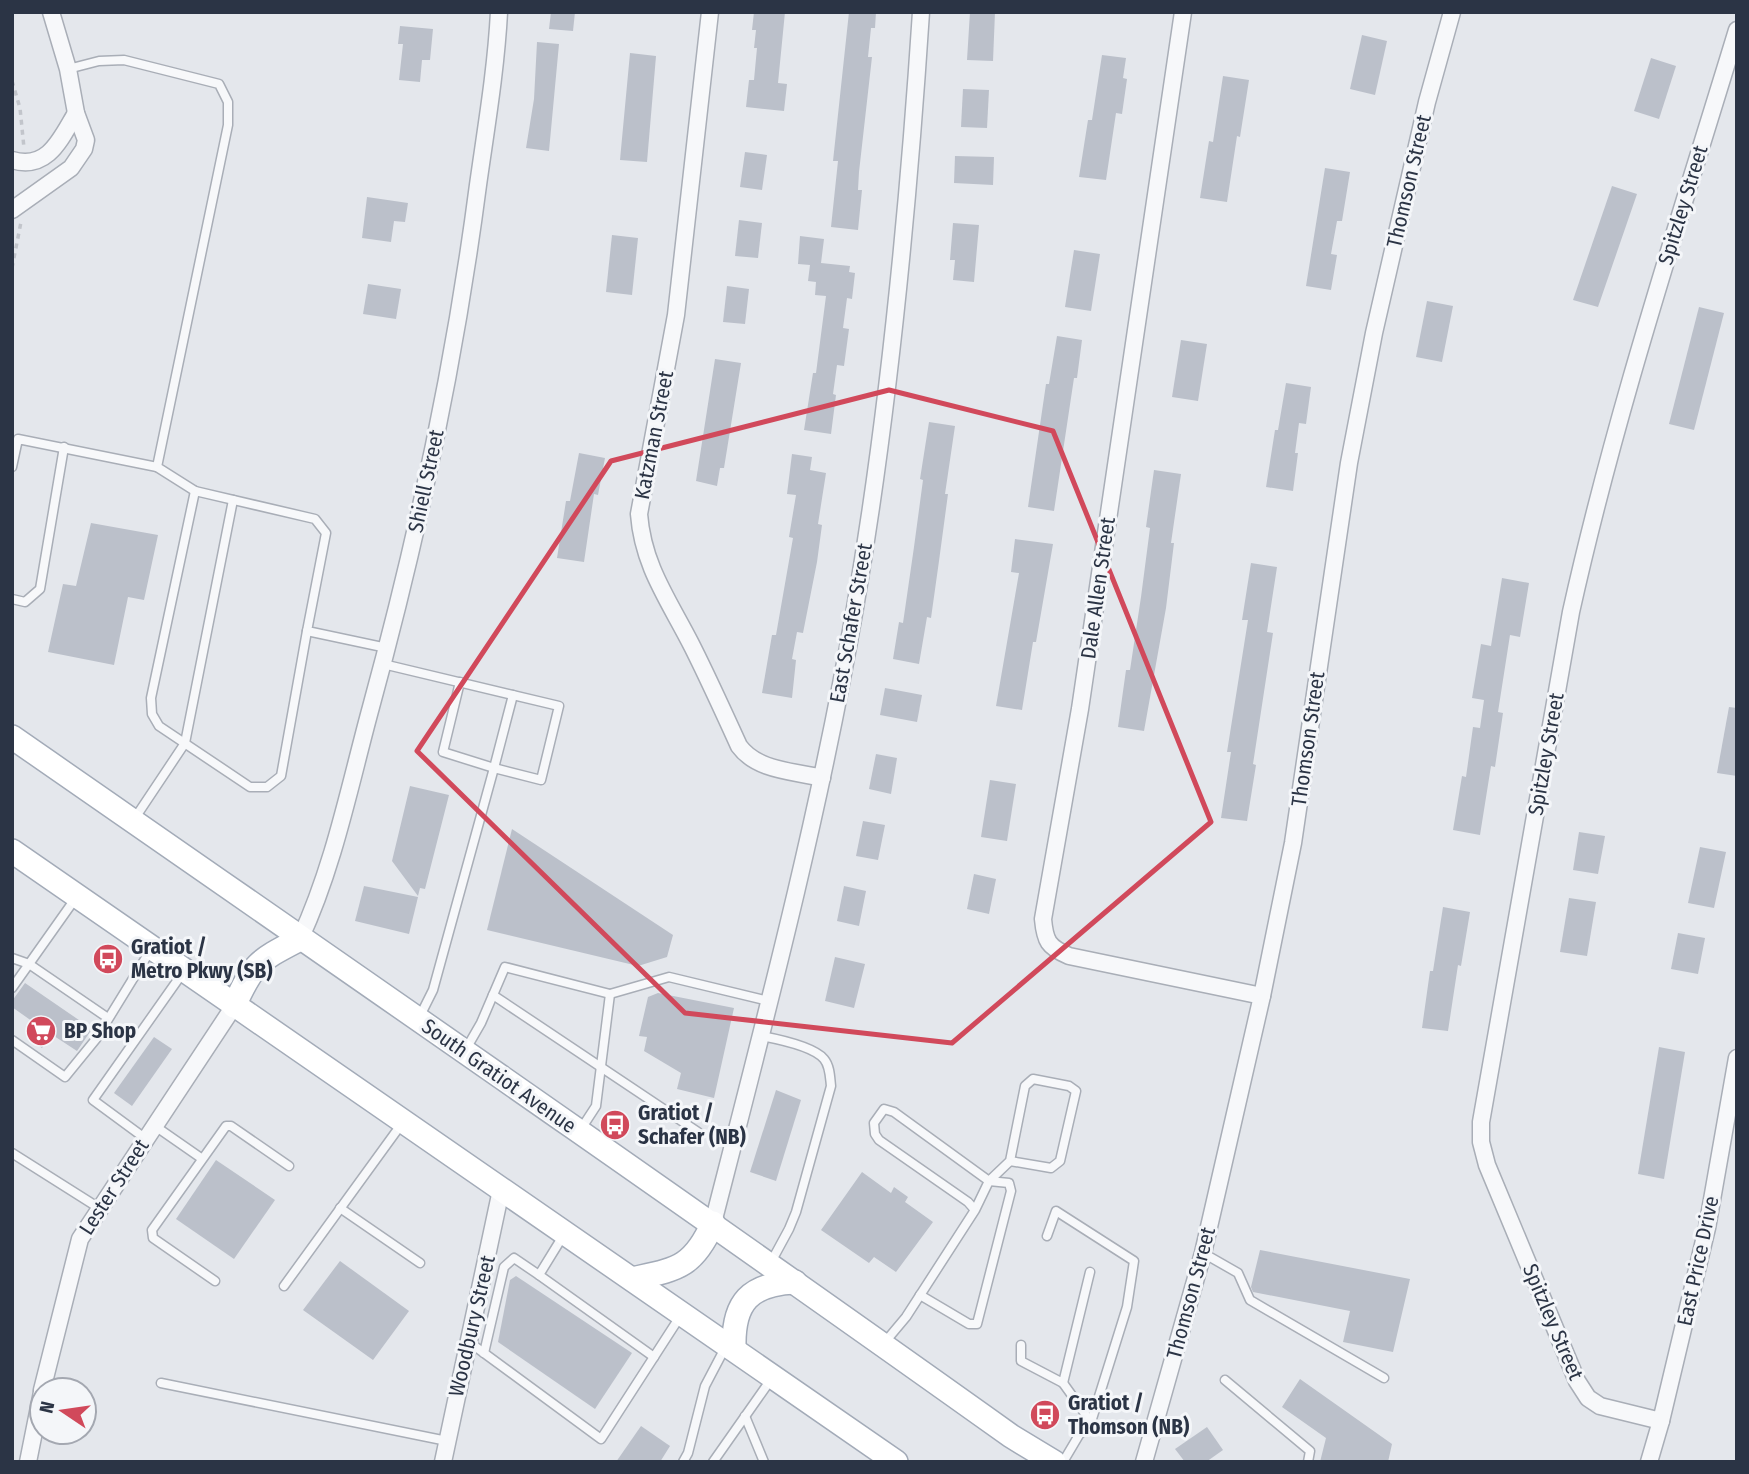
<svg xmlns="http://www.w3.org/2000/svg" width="1749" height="1474" viewBox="0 0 1749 1474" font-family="'Fira Sans Condensed',sans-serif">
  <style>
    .building { fill: #bbc0ca }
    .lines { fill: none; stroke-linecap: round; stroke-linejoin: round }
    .service-casing { stroke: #a9aeb7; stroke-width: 11 }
    .minor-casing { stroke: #a9aeb7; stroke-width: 19 }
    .primary-casing { stroke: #a3abb8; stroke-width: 26 }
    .path { stroke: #c2c5cb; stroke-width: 3.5; stroke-dasharray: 5 5; stroke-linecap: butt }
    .service { stroke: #f7f8fa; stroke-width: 8 }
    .minor { stroke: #f7f8fa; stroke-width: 16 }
    .primary { stroke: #fff; stroke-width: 23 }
    .marked { fill: none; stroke: #d1495b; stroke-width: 5; stroke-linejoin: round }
    .labels { text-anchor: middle; stroke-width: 6; stroke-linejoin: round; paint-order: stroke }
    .street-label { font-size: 21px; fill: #2b3445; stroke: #f4f6f9 }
    .poi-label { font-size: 21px; font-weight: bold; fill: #2b3445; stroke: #f4f6f9; text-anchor: start }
  </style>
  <rect width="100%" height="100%" fill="#e4e7ec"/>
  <g class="building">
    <polygon points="551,12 575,12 573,31 549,29"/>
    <polygon points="754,12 785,12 778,83 787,84 784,111 746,107 749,80 754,80 757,48 754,48 756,30 752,30"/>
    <polygon points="849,12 876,12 875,28 871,28 868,57 872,57 859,172 858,190 862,190 858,230 831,227 838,161 833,161"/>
    <polygon points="970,12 995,12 993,61 967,60"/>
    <polygon points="400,26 433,29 430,60 422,60 420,82 399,80 403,44 398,44"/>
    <polygon points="1362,35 1387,41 1375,95 1350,89"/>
    <polygon points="537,42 559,44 549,151 526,148 534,99"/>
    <polygon points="630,53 656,56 647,162 620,160"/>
    <polygon points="1102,55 1126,58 1123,78 1127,79 1122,114 1116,113 1106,180 1079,177 1088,120 1092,120"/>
    <polygon points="1651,58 1676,66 1659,119 1634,111"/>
    <polygon points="1223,76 1249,80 1240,137 1237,136 1227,202 1200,198 1209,141 1213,142"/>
    <polygon points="963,89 989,90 987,128 961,127"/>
    <polygon points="745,152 767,155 762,190 740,187"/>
    <polygon points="955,156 994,157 993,185 954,183"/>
    <polygon points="1325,168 1350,172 1342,221 1337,221 1331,254 1337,255 1331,290 1306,286"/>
    <polygon points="1612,186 1637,194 1598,307 1573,300"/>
    <polygon points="367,197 408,203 405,222 394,221 391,242 362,238"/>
    <polygon points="739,220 762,223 758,258 735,256"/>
    <polygon points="953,223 979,225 974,282 953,280 955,260 950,260"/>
    <polygon points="612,235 638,238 632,295 606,292"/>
    <polygon points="800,236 824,239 821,263 850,266 849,272 855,273 852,299 847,298 843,328 849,329 844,366 837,365 833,394 836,395 831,434 804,430 813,373 816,373 826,296 815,295 816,282 808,281 810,265 798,264"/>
    <polygon points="1074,250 1100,254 1091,311 1065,307"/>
    <polygon points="368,284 401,289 396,319 363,314"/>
    <polygon points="727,286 749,289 745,324 723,322"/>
    <polygon points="1427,301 1453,306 1442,362 1416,357"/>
    <polygon points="1699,307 1724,313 1694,430 1669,424"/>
    <polygon points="1057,336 1082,340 1077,378 1074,378 1054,511 1028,507 1046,384 1049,384"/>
    <polygon points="1181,340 1207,344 1198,401 1172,397"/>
    <polygon points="715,359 741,363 724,468 720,468 717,486 696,481"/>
    <polygon points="1286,383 1311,387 1306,424 1299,423 1295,453 1298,453 1293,491 1266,487 1275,430 1278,430"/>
    <polygon points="929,422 955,426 945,494 948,494 939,561 931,618 927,617 919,664 893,659 899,622 903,623 914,547 923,480 920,479"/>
    <polygon points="579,453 605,458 598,495 594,494 584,562 557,558 566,501 570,501"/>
    <polygon points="792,454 812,457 810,470 826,473 818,524 822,525 817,562 803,633 797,632 792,659 796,660 792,698 762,693 772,635 776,635 793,538 789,537 796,495 787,494"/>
    <polygon points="1154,470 1181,474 1171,543 1174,543 1166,608 1144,731 1118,727 1126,670 1130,670 1141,597 1150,528 1146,527"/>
    <polygon points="91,523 158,535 144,600 128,597 114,665 48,652 63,584 76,586"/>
    <polygon points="1015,539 1053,544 1036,642 1033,642 1022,710 996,706 1019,573 1011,572"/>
    <polygon points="1251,563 1277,567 1267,632 1273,633 1253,764 1256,765 1247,821 1221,818 1231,752 1227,752 1248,620 1242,620"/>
    <polygon points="1502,578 1529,583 1520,637 1510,635 1498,712 1503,713 1495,767 1491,766 1480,835 1453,830 1462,776 1466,777 1473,727 1480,728 1484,700 1472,698 1481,644 1491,646"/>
    <polygon points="885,688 922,695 917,722 880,715"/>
    <polygon points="1729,707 1737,708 1737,776 1717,773"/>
    <polygon points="876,754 897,758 891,794 869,789"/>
    <polygon points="990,780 1016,784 1007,841 981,837"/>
    <polygon points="410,786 449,795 425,889 420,888 418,896 392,861"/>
    <polygon points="863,821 885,825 878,860 856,856"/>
    <polygon points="512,829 673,935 667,957 638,966 487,930"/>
    <polygon points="1579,832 1605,836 1598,874 1573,870"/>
    <polygon points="1700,847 1726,852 1714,908 1688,903"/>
    <polygon points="974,874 996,879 989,914 967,909"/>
    <polygon points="364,886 418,897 409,934 355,921"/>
    <polygon points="844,886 866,891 859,926 837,921"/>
    <polygon points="1569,898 1596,902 1587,956 1560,952"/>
    <polygon points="1443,907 1470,912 1461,966 1458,965 1448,1031 1422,1028 1430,971 1433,971"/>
    <polygon points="1678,933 1705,938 1698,974 1671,969"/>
    <polygon points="835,957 865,964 854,1008 825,1001"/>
    <polygon points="25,983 92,1029 77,1051 51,1034 42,1048 27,1037 36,1024 12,1007 12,1001"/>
    <polygon points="658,993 734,1008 714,1098 677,1089 681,1073 644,1051 647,1037 639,1036 648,997"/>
    <polygon points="154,1037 172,1049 132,1106 114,1093"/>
    <polygon points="1659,1047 1685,1052 1664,1179 1638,1174"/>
    <polygon points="776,1090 801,1100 776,1181 750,1172"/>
    <polygon points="216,1160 275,1200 234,1259 176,1219"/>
    <polygon points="862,1172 891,1193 894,1187 908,1197 905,1202 933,1222 896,1272 874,1257 869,1263 821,1230"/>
    <polygon points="1260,1250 1410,1279 1393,1352 1343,1342 1350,1311 1253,1292 1251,1287"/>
    <polygon points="340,1261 409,1311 373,1360 303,1310"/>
    <polygon points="516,1276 632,1353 595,1409 498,1342 510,1280"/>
    <polygon points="1300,1379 1392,1444 1388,1462 1320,1462 1326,1438 1282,1407"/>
    <polygon points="641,1426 670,1446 660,1462 616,1462"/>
    <polygon points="1207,1427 1223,1450 1206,1462 1185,1462 1175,1449"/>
  </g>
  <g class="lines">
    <g class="service-casing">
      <g id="service">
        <polyline points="68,69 99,61 124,60 219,84 228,102 228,125 157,467 195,491 315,519 326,533 307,631 387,648"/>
        <polyline points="12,467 18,439 157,467"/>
        <polyline points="195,491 151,698 152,714 159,726 250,787 267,787 281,776 307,631"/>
        <polyline points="12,599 25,602 40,589 64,447"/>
        <polyline points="383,664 559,706 541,780 494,768 433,990 419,1018"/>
        <polyline points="460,682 443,752 494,768 513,695"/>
        <polyline points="135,818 185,743 233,500"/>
        <polyline points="12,958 29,964 108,1018"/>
        <polyline points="12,988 75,899"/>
        <polyline points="493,995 698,1132"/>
        <path d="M761 1036C777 1039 813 1046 824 1059 830 1066 830 1077 831 1086L796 1212 789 1229 770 1264"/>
        <polyline points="12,1040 65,1077 96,1039 150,951"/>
        <polyline points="466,1049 481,1023 505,967 610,994 669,977 769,1001"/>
        <polyline points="155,1126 201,1158"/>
        <polyline points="581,1129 596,1106 610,994"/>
        <polyline points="146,1139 93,1100 184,971"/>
        <polyline points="12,1153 99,1208"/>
        <polyline points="989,1181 1010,1161 1025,1086 1033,1079 1069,1086 1076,1091 1060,1161 1051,1168 1010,1161"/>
        <polyline points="340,1208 420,1263"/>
        <polyline points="563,1236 539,1275 654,1357"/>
        <polyline points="1047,1236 1056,1211 1134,1261 1127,1307 1091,1422 1079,1435 1063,1462"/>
        <polyline points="1203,1253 1238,1273 1250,1300 1384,1378"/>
        <polyline points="215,1281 153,1238 152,1230 226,1126 231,1126 289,1166"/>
        <polyline points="284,1286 403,1122"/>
        <polyline points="920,1295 969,1324 977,1324 1011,1191 1009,1183 989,1181"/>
        <polyline points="469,1342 601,1439 681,1315"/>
        <polyline points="885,1342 906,1317 975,1210 968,1202 879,1140 875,1134 874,1123 884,1109 894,1112 989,1181 975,1210"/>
        <polyline points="1021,1345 1021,1361 1063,1383 1090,1272"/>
        <polyline points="484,1353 504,1267 514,1258 539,1275"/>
        <polyline points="1225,1380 1310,1451 1308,1462"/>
        <polyline points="161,1383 447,1441"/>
        <polyline points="1063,1383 1091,1422"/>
        <polyline points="745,1416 764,1462"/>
        <polyline points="683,1462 688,1453 705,1386 726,1346"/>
        <polyline points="713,1462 772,1378"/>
      </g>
    </g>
    <g class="minor-casing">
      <g id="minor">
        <path d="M710 12 676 315 639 514C643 567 670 602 693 648 709 680 724 713 739 746 757 771 794 771 822 778"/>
        <path d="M1183 12 1080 709 1043 919C1045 941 1048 947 1069 956L1262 996"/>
        <path d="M12 160C48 171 61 138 76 113"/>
        <polyline points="12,210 71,168 84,149 86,140 76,113 68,69 51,12"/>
        <path d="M300 939C334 866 350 784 371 707 418 535 455 362 478 185 486 128 496 70 499 12"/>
        <path d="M713 1223C765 1020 819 816 855 608 889 411 908 212 921 12"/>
        <polyline points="42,1390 80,1239 234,1006"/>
        <path d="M1661 1421 1600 1406 1588 1398 1577 1381 1487 1165 1481 1142V1122L1571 612C1615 414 1678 224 1737 30"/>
        <polyline points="28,1462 42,1392"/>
        <polyline points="443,1462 501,1190"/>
        <polyline points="1144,1462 1203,1253 1262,996 1293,843 1349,463 1374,333 1427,102 1452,12"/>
        <polyline points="1649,1462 1661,1421 1707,1228 1737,1058"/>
      </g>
    </g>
    <g class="primary-casing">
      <g id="primary">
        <path d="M12 737C346 969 680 1200 1011 1436L1054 1462"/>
        <polyline points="12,851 896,1462"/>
        <path d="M234 1006C254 962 258 961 300 939"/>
        <path d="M632 1279C677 1269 693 1268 713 1223"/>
        <path d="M734 1347C733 1302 750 1284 795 1282"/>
      </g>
    </g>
    <g class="path">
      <polyline points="12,81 20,108 24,148"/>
      <polyline points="12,268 21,222"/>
    </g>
    <use href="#service" class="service"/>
    <use href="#minor" class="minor"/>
    <use href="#primary" class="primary"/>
  </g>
  <path class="marked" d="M889 390 1053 431 1211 822 952 1043 685 1013 417 751 611 461Z"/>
  <defs>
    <g id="bus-disc" transform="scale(1.575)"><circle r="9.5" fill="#d1495b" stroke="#f4f6f9"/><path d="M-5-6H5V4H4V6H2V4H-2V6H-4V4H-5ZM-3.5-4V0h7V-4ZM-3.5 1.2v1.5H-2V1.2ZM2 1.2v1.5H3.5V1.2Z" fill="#fff"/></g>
    <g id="supermarket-disc" transform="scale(1.575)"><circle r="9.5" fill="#d1495b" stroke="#f4f6f9"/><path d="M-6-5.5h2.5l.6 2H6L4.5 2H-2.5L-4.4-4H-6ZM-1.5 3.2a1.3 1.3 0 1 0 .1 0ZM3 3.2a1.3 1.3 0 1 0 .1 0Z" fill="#fff"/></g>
  </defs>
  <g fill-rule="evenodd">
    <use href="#bus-disc" x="108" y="959"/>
    <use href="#supermarket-disc" x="41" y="1031"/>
    <use href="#bus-disc" x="615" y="1125"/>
    <use href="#bus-disc" x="1045" y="1415"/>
  </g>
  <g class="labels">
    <g class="street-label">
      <text transform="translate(1409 181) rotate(-77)" y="7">Thomson Street</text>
      <text transform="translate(1683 205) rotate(-73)" y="7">Spitzley Street</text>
      <text transform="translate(654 435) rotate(-79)" y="7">Katzman Street</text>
      <text transform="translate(426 481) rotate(-78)" y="7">Shiell Street</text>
      <text transform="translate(1098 588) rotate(-82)" y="7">Dale Allen Street</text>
      <text transform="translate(851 623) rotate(-80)" y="7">East Schafer Street</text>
      <text transform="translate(1308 739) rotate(-82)" y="7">Thomson Street</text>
      <text transform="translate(1546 754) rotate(-80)" y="7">Spitzley Street</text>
      <text transform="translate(499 1076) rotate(35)" y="7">South Gratiot Avenue</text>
      <text transform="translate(114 1187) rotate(-57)" y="7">Lester Street</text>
      <text transform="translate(1698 1261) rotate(-78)" y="7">East Price Drive</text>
      <text transform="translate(1191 1293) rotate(-75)" y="7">Thomson Street</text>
      <text transform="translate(1553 1322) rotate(67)" y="7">Spitzley Street</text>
      <text transform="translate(472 1326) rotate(-77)" y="7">Woodbury Street</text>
    </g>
    <g class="poi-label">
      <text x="131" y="954">Gratiot /<tspan x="131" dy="24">Metro Pkwy (SB)</tspan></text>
      <text x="64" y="1038">BP Shop</text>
      <text x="638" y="1120">Gratiot /<tspan x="638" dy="24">Schafer (NB)</tspan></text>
      <text x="1068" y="1410">Gratiot /<tspan x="1068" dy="24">Thomson (NB)</tspan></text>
    </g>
  </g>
  <rect width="1749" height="1474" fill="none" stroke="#2b3445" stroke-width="28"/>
  <g transform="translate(63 1411) rotate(283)"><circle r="33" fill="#f4f6f9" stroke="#a4a8b1" stroke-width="2"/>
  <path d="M0-5L12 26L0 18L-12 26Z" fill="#d1495b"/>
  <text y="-10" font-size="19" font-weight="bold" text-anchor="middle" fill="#2b3445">N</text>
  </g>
</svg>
